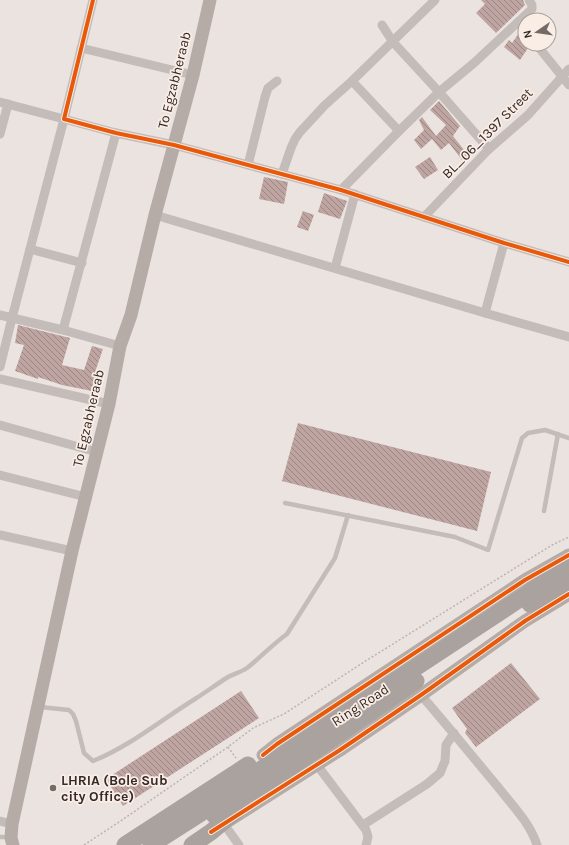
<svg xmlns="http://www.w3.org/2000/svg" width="569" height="845" viewBox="0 0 569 845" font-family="Karla,sans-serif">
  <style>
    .building { fill: url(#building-back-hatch) }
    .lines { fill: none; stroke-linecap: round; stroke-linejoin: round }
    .path { stroke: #bdb4b0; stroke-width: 1.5; stroke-dasharray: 2 2; stroke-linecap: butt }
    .lane { stroke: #c4bcb8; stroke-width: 4.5 }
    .street { stroke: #c4bcb8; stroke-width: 9 }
    .secondary { stroke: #b5aca8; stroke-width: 13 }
    .highway { stroke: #aaa29e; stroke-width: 17 }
    .cycleway-casing { stroke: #f9ede5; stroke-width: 6 }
    .cycleway { stroke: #e8590c; stroke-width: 4 }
    .poi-dot { fill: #746a67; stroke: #f9ede5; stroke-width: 1.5 }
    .labels { text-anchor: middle; stroke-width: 3.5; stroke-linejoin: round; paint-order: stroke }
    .street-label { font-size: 14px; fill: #342927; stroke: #f9ede5 }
    .poi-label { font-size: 14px; font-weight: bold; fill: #342927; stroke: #f9ede5; text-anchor: start }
  </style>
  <defs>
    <pattern id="building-back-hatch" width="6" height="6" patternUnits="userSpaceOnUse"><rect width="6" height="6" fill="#bea5a1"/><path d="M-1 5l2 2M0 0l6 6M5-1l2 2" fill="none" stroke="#9b8683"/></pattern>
  </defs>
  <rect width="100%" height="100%" fill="#ebe3df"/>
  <g class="building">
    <polygon points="481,0 523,0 525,5 496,33 476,13 485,4"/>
    <polygon points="519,33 522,36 525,37 525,44 530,44 530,45 520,60 504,47 509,40 512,43"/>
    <polygon points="439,101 460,126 453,136 468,155 462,160 449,143 441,150 432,139 421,149 414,140 424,130 419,120 422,117 436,136 446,125 430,110"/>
    <polygon points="430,157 438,170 424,179 415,167"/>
    <polygon points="264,177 288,182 284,204 259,199"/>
    <polygon points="324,193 347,201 340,219 318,212"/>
    <polygon points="303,211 314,215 308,231 297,227"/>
    <polygon points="18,325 70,338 62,365 84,370 92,346 103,349 96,369 92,391 62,385 38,377 38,379 15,371 24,345 15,343"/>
    <polygon points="298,423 491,472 477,531 282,481"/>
    <polygon points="511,663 540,699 476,747 465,733 467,729 452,708"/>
    <polygon points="241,691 259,718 123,806 106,779"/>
  </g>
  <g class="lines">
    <g class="path">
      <polyline points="228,747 236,758"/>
      <polyline points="84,845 122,820 228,747 253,728 284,714 364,662 552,545 569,537"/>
    </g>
    <g class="lane">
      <polyline points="285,503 455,537 488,550 522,438 528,433 545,430 569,438"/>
      <polyline points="544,511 558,434"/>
      <path d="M40 707 69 710 73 714 76 721 84 753 93 761C130 746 161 720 195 699 206 692 217 684 228 677 234 674 241 672 247 668 261 657 273 644 287 634L335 558 348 515"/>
      <polyline points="0,837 9,837"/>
    </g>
    <g class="street">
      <polyline points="93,0 64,119 116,133 174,145 341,190 504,243 569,262"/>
      <polyline points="518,22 532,9 532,5 529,0"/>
      <polyline points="382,25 393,42 439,92 489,149"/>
      <polyline points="536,44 569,85"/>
      <polyline points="81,48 193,75"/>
      <polyline points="352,81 399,131"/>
      <polyline points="0,102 64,119 12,318 0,367"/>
      <polyline points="0,134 8,104"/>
      <polyline points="248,165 265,97 268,88 277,81"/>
      <polyline points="282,174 291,148 295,139 300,132 325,105 352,81 435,0"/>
      <polyline points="341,190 399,131 439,92 474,63 518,22 525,31"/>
      <polyline points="155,215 485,313 569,337"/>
      <polyline points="424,217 489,149 528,115 569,69"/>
      <polyline points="30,249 82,263"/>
      <polyline points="335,268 355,194"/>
      <polyline points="485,313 504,243"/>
      <polyline points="0,315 63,330 120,346"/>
      <polyline points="63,330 116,133"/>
      <polyline points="0,379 109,404"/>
      <polyline points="0,425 97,452"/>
      <polyline points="0,475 86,497"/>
      <polyline points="0,535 72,551"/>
      <path d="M421 695C447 725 472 756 498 787 512 805 530 823 537 845"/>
      <polyline points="317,765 366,830 368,837 366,845"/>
      <polyline points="0,821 12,824"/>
      <polyline points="224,824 239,845"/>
      <polyline points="363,825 427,784 440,773 445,761 446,745 454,733"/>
    </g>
    <g class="secondary">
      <polyline points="263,755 277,744 525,580 569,555"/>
      <polyline points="228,821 340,750 421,695 525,621 569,594"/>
      <polyline points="13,845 11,838 12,824 72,551 109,404 120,346 131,315 155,215 193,75 210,0"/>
    </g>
    <g class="highway">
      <polyline points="530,604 569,582"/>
      <polyline points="214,815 282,773 416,681"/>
      <polyline points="125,845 248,765"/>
      <polyline points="151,845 201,813 208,806 251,776 529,593 565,567 569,565"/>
      <polyline points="192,845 211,832 235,812"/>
    </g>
    <g class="cycleway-casing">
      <g id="cycleway">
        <polyline points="93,0 64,119 116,133 174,145 341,190 504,243 569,262"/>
        <polyline points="263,755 277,744 525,580 569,555"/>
        <polyline points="211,832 340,750 421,695 525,621 569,594"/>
      </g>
    </g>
    <use href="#cycleway" class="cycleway"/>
  </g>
  <circle class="poi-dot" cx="53" cy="788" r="4"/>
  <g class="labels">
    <g class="street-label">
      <text transform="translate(174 80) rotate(-76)" y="5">To Egzabheraab</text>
      <text transform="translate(487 133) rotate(-45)" y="5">BL_06_1397 Street</text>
      <text transform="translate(88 418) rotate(-77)" y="5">To Egzabheraab</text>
      <text transform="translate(360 705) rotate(-33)" y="5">Ring Road</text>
    </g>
    <g class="poi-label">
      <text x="61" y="785">LHRIA (Bole Sub<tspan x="61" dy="16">city Office)</tspan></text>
    </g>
  </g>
  <g transform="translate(537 32) rotate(257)"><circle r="19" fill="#f9ede5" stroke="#aa9f99"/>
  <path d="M0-3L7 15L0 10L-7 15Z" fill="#746a67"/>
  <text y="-6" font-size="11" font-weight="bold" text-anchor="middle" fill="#342927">N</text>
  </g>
</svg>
